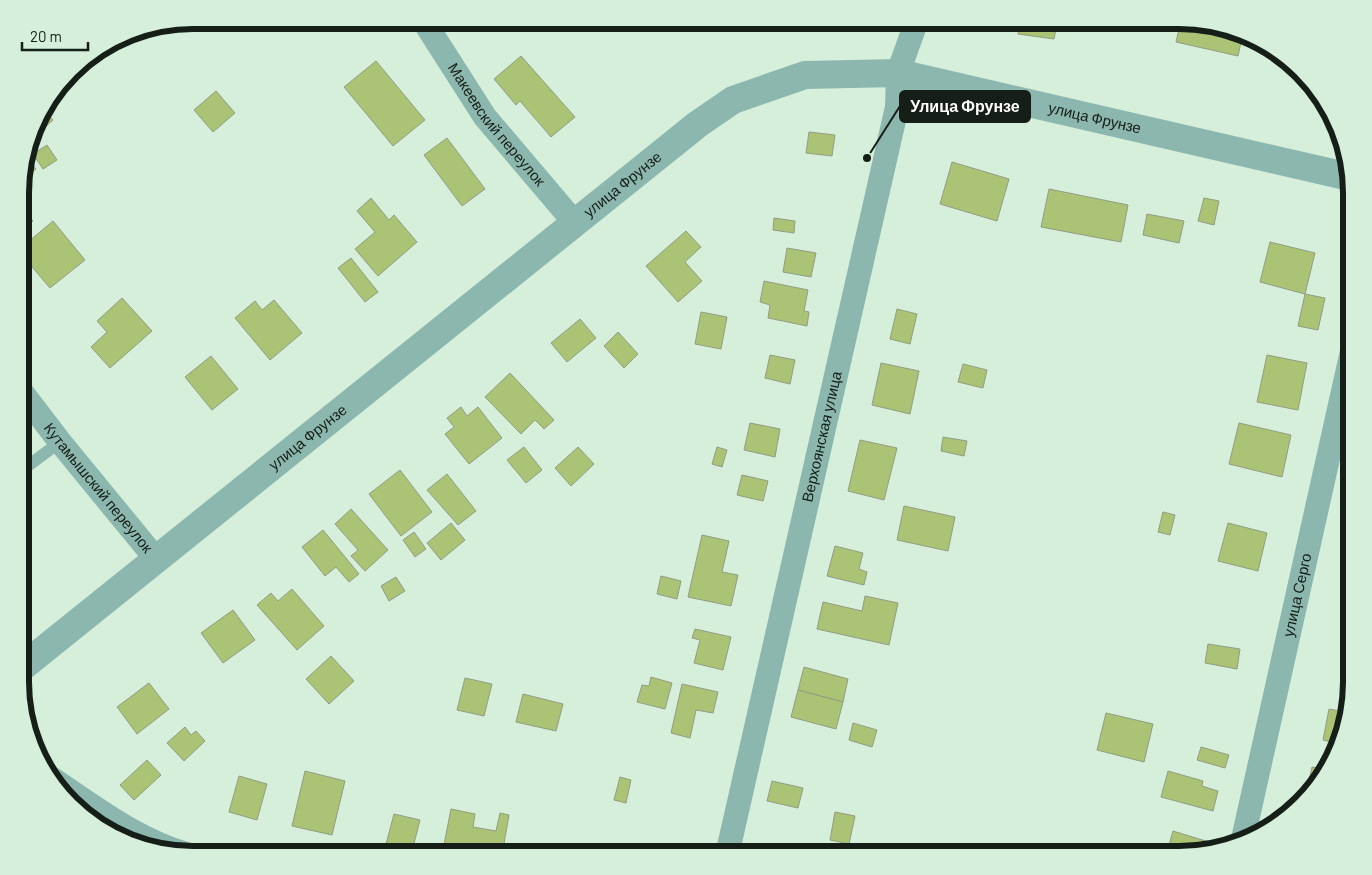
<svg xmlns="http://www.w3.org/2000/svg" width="1372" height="875" viewBox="0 0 1372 875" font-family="Barlow,sans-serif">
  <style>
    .building { fill: #aac375; stroke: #939c83 }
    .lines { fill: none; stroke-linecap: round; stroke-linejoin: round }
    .service { stroke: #8cb7af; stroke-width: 12 }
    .minor { stroke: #8cb7af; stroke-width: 24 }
    .tertiary { stroke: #8cb7af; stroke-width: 28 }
    .labels { text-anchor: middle; stroke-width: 5; stroke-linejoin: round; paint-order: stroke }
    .street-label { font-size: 15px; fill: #151e17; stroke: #d5efdb }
    .rim { fill: none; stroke: #151e17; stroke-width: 6 }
    .leader { fill: none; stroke: #151e17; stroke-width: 2 }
    .callout-dot { fill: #151e17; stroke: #d5efdb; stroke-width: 2 }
    .callout { fill: #151e17; stroke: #151e17; stroke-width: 2 }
    .callout-label { font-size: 16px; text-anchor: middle; font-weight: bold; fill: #fff }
  </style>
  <rect width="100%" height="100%" fill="#d5efdb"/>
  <g class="building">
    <polygon points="587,20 610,20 598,32"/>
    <polygon points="1020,20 1058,20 1054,39 1018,34"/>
    <polygon points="1181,20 1235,29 1243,33 1238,56 1176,42"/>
    <polygon points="521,56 575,117 551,137 520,101 516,105 494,79"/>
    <polygon points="376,61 425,120 393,146 344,87"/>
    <polygon points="216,91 235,113 213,132 194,110"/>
    <polygon points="43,109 53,120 31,140 38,116"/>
    <polygon points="809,132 835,135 832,156 806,153"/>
    <polygon points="447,138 485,189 462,206 424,155"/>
    <polygon points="47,145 57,160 43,169 33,154"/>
    <polygon points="27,159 36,169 23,180 21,170"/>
    <polygon points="952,162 1009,179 997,221 940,204"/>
    <polygon points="1049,189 1128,205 1121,242 1041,227"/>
    <polygon points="371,198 389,220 394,215 417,242 378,276 355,249 375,232 357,211"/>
    <polygon points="1204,198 1219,201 1214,225 1198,221"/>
    <polygon points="21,207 33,221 21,231"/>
    <polygon points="1147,214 1184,221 1179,243 1143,235"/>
    <polygon points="774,218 795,221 794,233 773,230"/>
    <polygon points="53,221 85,260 50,288 21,254 21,248"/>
    <polygon points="686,231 701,247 685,262 702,281 678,302 646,266"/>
    <polygon points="1270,242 1315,253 1305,294 1260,282"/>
    <polygon points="787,248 816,253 811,277 783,272"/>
    <polygon points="351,258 378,292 365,302 338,268"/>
    <polygon points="764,281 808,290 804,311 809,312 807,326 768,318 770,305 760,302"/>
    <polygon points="1305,294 1325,298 1318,330 1298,326"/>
    <polygon points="122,298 152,331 110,368 91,347 107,332 97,321"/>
    <polygon points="274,300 302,333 270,360 235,318 255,301 262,310"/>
    <polygon points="897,309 917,314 910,344 890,339"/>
    <polygon points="701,312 727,317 721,349 695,344"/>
    <polygon points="580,319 596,338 567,362 551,343"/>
    <polygon points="618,332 638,354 624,368 604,346"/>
    <polygon points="770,355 795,360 790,384 765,378"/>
    <polygon points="1267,355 1307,363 1298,410 1257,402"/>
    <polygon points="211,356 238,389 212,410 185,377"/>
    <polygon points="881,363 919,371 910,414 872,405"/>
    <polygon points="963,364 987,370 983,388 958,382"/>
    <polygon points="510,373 554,420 544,429 535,420 521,434 485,397"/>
    <polygon points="461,407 467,416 478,407 502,438 469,464 445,434 454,427 447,418"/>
    <polygon points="750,423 780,429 775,457 744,450"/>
    <polygon points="1239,423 1291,435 1282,477 1229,464"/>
    <polygon points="943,437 967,441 964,456 941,451"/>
    <polygon points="860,440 897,448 884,500 848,491"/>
    <polygon points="524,447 542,470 526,483 507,460"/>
    <polygon points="578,447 594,464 571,486 555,468"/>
    <polygon points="717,447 727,450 722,467 712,464"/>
    <polygon points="400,470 432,512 401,536 369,494"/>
    <polygon points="447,474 476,511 458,525 427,490"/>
    <polygon points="742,475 768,481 763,501 737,495"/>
    <polygon points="904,506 955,517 948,551 897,540"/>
    <polygon points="351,509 388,550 365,571 351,556 358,550 335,524"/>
    <polygon points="1163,512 1175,515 1170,535 1158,532"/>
    <polygon points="451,523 465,540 441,560 427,543"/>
    <polygon points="1228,523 1267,533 1258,571 1218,561"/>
    <polygon points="323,530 359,574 349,582 336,567 325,576 302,547"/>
    <polygon points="414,532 426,549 415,557 403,540"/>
    <polygon points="702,535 729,541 722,572 738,575 731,606 688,597"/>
    <polygon points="835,546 863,553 859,569 867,572 864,585 827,576"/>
    <polygon points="661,576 681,581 677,599 657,594"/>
    <polygon points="396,577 405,591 389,601 381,586"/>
    <polygon points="292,589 324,626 297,650 257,605 271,593 278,601"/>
    <polygon points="865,596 898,603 889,645 817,629 823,602 862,611"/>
    <polygon points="233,610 255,640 223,663 201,633"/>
    <polygon points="695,629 731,637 723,670 694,663 700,640 692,638"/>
    <polygon points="1208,644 1240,649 1237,669 1205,663"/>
    <polygon points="331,656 354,681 329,704 306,679"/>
    <polygon points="804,667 848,679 843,702 798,690"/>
    <polygon points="651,677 672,683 665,709 637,702 642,685 649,686"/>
    <polygon points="465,678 492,684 484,716 457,710"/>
    <polygon points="149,683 169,709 137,734 117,707"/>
    <polygon points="682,684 718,692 713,713 696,710 690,738 671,733"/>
    <polygon points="798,690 843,702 836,729 791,717"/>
    <polygon points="523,694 563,704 556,731 516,722"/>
    <polygon points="1329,709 1345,712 1335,743 1323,740"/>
    <polygon points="1106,713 1153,724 1144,762 1097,750"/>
    <polygon points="853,723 877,730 872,747 849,740"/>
    <polygon points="185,727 191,735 196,731 205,741 184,761 167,743"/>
    <polygon points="1201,747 1229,755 1225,768 1197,760"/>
    <polygon points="147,760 161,775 134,800 120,785"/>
    <polygon points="1312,767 1326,770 1323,779 1306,795"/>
    <polygon points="305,771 345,781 332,835 292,826"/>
    <polygon points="1168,771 1203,781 1202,786 1218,791 1213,811 1161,797"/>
    <polygon points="239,776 267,784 257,820 229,812"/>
    <polygon points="620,777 631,780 626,803 614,800"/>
    <polygon points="772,781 803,788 798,808 767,801"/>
    <polygon points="451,809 475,814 473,827 496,831 500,813 509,815 502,855 442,855"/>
    <polygon points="835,812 855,816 849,844 830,840"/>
    <polygon points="394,814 420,820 411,855 385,848"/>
    <polygon points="1173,831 1209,842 1207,850 1191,855 1166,855"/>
    <polygon points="667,845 684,851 683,855 664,855"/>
    <polygon points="553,848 584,852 584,855 552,855"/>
  </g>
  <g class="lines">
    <polyline class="service" points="21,471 60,442"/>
    <g class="minor">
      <path id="s1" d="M423 20 485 117 575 223"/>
      <path id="s2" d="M21 391 60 442 156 559"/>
      <path d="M51 778C95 807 135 839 186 854"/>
      <path id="s3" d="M1243 839 1352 351"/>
      <path id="s4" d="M727 855 897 107 898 73 917 20"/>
    </g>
    <path class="tertiary" id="s5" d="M21 668 698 124 733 100 805 75 898 73 1350 177"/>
  </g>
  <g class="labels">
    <g class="street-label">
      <text dy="5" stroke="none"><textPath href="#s5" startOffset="1282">улица Фрунзе</textPath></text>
      <text dy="5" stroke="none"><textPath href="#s1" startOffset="128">Макеевский переулок</textPath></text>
      <text dy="5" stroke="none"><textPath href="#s5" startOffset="772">улица Фрунзе</textPath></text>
      <text dy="5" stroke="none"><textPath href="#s4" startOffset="429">Верхоянская улица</textPath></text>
      <text dy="5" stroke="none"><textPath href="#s5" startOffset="368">улица Фрунзе</textPath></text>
      <text dy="5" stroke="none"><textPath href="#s2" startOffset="124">Кутамышский переулок</textPath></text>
      <text dy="5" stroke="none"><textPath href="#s3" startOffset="250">улица Серго</textPath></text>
    </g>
  </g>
  <path d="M0 0H1372V875H0ZM193 29H1179A164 164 0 0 1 1343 193V682A164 164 0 0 1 1179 846H193A164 164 0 0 1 29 682V193A164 164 0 0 1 193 29Z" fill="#d5efdb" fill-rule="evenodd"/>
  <path class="rim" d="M193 29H1179A164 164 0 0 1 1343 193V682A164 164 0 0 1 1179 846H193A164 164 0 0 1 29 682V193A164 164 0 0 1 193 29Z"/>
  <path class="leader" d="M867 158L900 106"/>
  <circle class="callout-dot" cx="867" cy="158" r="5"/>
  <rect class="callout" x="900" y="91" width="130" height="31" rx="5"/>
  <g class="callout-label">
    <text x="965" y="112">Улица Фрунзе</text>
  </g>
  <path d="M22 42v8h66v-8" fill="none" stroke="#151e17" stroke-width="2.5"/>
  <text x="30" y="42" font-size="15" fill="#151e17" stroke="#d5efdb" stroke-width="4" paint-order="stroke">20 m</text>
</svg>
